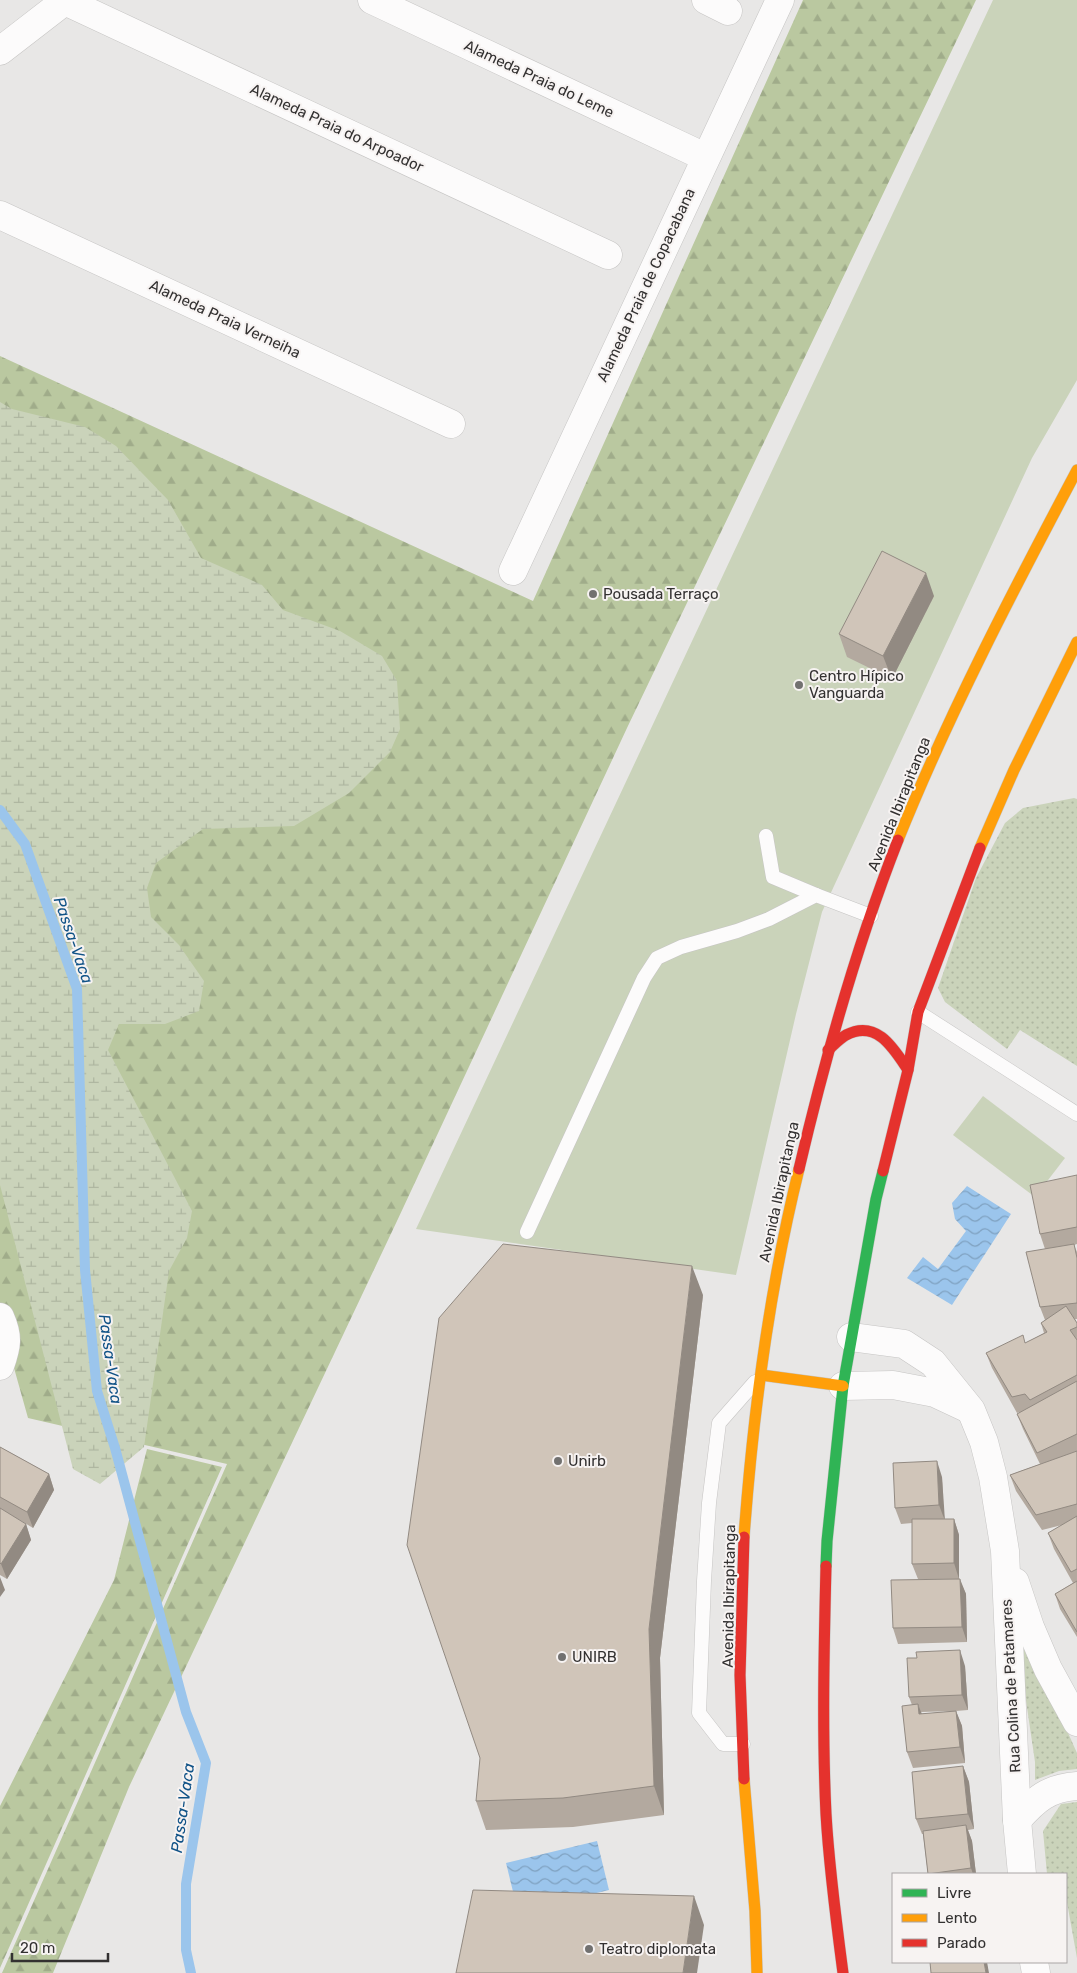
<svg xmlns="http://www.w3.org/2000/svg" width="1077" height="1973" viewBox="0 0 1077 1973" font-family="Rubik,sans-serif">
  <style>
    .green { fill: url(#green-dots) }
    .forest { fill: url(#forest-firs) }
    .wetland { fill: url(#wetland-marsh) }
    .pitch { fill: #cad3ba }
    .water { fill: url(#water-waves) }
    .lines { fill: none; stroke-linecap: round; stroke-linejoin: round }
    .stream { stroke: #9bc5ec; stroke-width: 10 }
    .lane-casing { stroke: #c6c5c4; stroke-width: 15 }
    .street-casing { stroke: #c6c5c4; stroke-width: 29 }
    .fast-casing { stroke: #c6c5c4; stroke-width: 12 }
    .slow-casing { stroke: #c6c5c4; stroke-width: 12 }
    .jam-casing { stroke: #c6c5c4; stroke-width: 12 }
    .lane { stroke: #fcfbfb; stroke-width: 14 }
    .street { stroke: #fcfbfb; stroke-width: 28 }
    .fast { stroke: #30b455; stroke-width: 11 }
    .slow { stroke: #ff9f0a; stroke-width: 11 }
    .jam { stroke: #e5322d; stroke-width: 11 }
    .wall { fill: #b3a99f; fill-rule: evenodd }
    .shaded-wall { fill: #928a82 }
    .building { fill: #d0c5b9; stroke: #928a82 }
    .poi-dot { fill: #727170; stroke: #f7f3f2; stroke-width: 2 }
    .labels { text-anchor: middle; stroke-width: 4; stroke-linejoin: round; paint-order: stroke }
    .street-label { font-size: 15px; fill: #333131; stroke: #f7f3f2 }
    .poi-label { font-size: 15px; fill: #333131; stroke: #f7f3f2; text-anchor: start }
    .water-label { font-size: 16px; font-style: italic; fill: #115387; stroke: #f7f3f2 }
  </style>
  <defs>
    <pattern id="green-dots" width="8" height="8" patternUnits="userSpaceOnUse" patternTransform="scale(1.25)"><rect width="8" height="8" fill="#cad3ba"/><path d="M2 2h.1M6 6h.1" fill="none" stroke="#aeb6a0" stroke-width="1.8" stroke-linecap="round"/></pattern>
    <pattern id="forest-firs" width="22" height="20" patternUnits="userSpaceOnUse" patternTransform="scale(1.25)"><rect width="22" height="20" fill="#bac8a0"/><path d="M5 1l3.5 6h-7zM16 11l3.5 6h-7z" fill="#a0ac8a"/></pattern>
    <pattern id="wetland-marsh" width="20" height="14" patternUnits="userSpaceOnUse" patternTransform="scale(1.25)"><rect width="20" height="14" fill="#cad3ba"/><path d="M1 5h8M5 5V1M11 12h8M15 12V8" fill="none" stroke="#aeb6a0"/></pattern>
    <pattern id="water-waves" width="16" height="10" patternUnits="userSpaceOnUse" patternTransform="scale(1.25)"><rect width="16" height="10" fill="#9bc5ec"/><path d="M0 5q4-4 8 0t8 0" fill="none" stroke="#7fa1c0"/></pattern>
  </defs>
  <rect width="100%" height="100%" fill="#e8e7e6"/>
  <g class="green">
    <polygon points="1074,798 1077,799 1077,1066 1020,1030 1007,1049 945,1002 938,988 976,878 1005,823 1023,808"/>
    <polygon points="1025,1644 1052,1697 1077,1753 1077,1769 1059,1771 1035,1780 1035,1762 1018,1646"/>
    <polygon points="1077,1802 1077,1958 1066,1897 1066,1874 1047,1874 1043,1831 1061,1804"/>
  </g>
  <g class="forest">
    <polygon points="803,0 976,0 627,728 397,1221 129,1787 53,1973 2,1973 227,1464 28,1418 0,1318 0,356 533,601"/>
    <polygon points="147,1449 222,1467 0,1968 0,1806 114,1580"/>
  </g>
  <polygon class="wetland" points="0,402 12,409 85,427 116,446 168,500 201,558 262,585 283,610 340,631 382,656 397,681 400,729 390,752 349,793 294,826 203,829 156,863 147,888 151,917 179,945 204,981 199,1011 165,1024 119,1024 108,1050 192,1211 187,1238 169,1271 144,1447 100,1484 73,1469 0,1185"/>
  <g class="pitch">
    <polygon points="993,0 1077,0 1077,380 1032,458 822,912 796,1014 736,1275 416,1229"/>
    <polygon points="983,1096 1065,1158 1035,1197 953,1135"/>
  </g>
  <g class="water">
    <polygon points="967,1186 1011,1214 952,1305 907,1278 923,1257 938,1269 966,1231 955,1219 952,1203"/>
    <polygon points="597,1841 609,1890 518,1912 506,1863"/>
  </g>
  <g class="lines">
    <polyline class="stream" points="0,810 25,844 77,989 85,1270 97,1391 115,1448 186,1712 206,1763 186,1884 186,1950 191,1973"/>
    <g class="lane-casing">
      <g id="lane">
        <polyline points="766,836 773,877 816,895"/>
        <polyline points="918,1012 1077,1114"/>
        <polyline points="527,1232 644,978 657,958 681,947 737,931 769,919 816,895 871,916"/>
        <polyline points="743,1744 723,1744 699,1713 704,1581 709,1503 719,1423 755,1382"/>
      </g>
    </g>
    <g class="street-casing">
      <g id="street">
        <polyline points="372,0 705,157"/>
        <polyline points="706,0 728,11"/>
        <polyline points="65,1 608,255"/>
        <polyline points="0,51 66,0"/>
        <polyline points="0,215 451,424"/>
        <polyline points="513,571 780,0"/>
        <path d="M0 1317C9 1337 7 1346 0 1366"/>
        <polyline points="851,1337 904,1344 933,1363 971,1410 984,1442 993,1477 1005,1551 1017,1820 1022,1874"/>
        <polyline points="843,1386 893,1385 935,1393 967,1408"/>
        <polyline points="1015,1582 1030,1627 1048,1669 1077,1722"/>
        <path d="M1017 1820C1036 1799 1048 1788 1077 1786"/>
        <polyline points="1034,1962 1036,1973"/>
      </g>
    </g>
    <g class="fast-casing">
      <polyline id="fast" points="826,1566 827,1541 843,1386 876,1199 883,1171"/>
    </g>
    <g class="slow-casing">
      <g id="slow">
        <path d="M898 840C949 713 1013 591 1077 470"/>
        <polyline points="980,848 1014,770 1077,642"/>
        <polyline points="761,1375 843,1386"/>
        <path d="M744 1537C753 1413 769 1290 799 1169"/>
        <polyline points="744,1779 755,1911 757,1973"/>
      </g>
    </g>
    <g class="jam-casing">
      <g id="jam">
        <path d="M828 1050C834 1045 839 1039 846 1035 877 1019 894 1049 908 1070"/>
        <path d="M799 1169C825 1058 856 947 898 840"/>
        <polyline points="883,1171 908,1070 918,1012 980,848"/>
        <path d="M826 1566C824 1648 822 1732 826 1814 829 1867 836 1920 843 1973"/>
        <polyline points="744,1779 740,1675 744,1537"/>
      </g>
    </g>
    <use href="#lane" class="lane"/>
    <use href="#street" class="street"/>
    <use href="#fast" class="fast"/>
    <use href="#slow" class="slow"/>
    <use href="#jam" class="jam"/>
  </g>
  <g class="wall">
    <polygon points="934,596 892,679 847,657 839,634"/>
    <polygon points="1077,1175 1077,1244 1074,1245 1077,1252 1077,1319 1075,1319 1077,1323 1077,1637 1060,1609 1055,1594 1073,1583 1054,1549 1048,1533 1062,1525 1042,1530 1016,1491 1010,1475 1040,1464 1023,1429 1017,1414 1020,1412 1017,1413 992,1368 986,1353 1026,1343 1044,1333 1041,1323 1045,1320 1040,1307 1045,1249 1040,1234"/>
    <polygon points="703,1295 660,1658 664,1815 573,1827 486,1830 476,1801"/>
    <polygon points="0,1447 49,1474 54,1490 33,1528 15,1517 26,1524 31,1540 7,1579 0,1575"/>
    <polygon points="942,1477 944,1519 954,1519 959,1535 959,1579 966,1594 967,1642 898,1644 893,1628 957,1579 918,1579 912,1564 912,1523 901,1524 895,1508"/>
    <path d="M965 1666 968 1710 956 1711 962 1726 965 1763 913 1768 907 1752 912 1705 909 1697ZM954 1711 922 1714 921 1712Z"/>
    <polygon points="963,1766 969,1782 974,1829 968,1830 972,1841 976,1874 928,1874 923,1834 922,1834 916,1819"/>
  </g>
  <g class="shaded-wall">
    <polygon points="926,573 934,596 892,679 883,656"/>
    <polygon points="692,1266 703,1295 660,1658 664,1815 654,1786 649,1629"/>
    <polygon points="937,1461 942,1477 945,1521 939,1505"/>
    <polygon points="49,1474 54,1490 33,1528 27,1512"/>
    <polygon points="954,1519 959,1535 959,1579 954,1563"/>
    <polygon points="26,1524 31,1540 7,1579 1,1564"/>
    <polygon points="0,1577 5,1590 0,1597"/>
    <polygon points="960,1579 966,1594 967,1642 962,1627"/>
    <polygon points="960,1650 965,1666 968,1710 962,1695"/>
    <polygon points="918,1704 924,1720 919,1714"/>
    <polygon points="956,1711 962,1726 965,1763 960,1747"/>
    <polygon points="963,1766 969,1782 974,1829 968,1814"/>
    <polygon points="966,1825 972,1841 976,1874 973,1874 971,1868"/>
    <polygon points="694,1896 704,1925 697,1973 683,1973"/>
    <polygon points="984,1962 987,1962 989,1973 986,1973"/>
  </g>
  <g class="building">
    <polygon points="882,551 926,573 883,656 839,634"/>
    <polygon points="1077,1175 1077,1227 1040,1234 1030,1185"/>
    <polygon points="503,1244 692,1266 649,1629 654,1786 563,1798 476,1801 480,1758 407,1545 439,1318"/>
    <polygon points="1074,1244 1077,1258 1077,1303 1040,1307 1026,1252"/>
    <polygon points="1066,1306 1077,1323 1077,1327 1070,1330 1077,1340 1077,1375 1030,1400 1025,1394 1012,1397 986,1353 1023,1335 1025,1343 1047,1332 1041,1323"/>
    <polygon points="1077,1381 1077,1434 1037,1453 1017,1414"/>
    <polygon points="0,1447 49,1474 27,1512 0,1497"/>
    <polygon points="1077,1451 1077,1504 1036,1515 1010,1475"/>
    <polygon points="937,1461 939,1505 895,1508 893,1463"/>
    <polygon points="0,1508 26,1524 1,1564 0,1563"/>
    <polygon points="1077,1516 1077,1569 1071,1572 1048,1533"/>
    <polygon points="912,1519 954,1519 954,1563 912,1564"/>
    <polygon points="960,1579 962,1627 893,1628 891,1580"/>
    <polygon points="1077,1581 1077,1632 1055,1594"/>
    <polygon points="960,1650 962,1695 909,1697 907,1658 917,1658 916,1652"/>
    <polygon points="918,1704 919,1714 956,1711 960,1747 907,1752 902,1706"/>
    <polygon points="963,1766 968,1814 916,1819 912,1772"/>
    <polygon points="966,1825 971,1868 928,1874 923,1831"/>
    <polygon points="473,1890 694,1896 683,1973 456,1973"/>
    <polygon points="930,1962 984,1962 986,1973 931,1973"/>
  </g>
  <g class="poi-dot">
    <circle cx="593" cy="594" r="5"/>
    <circle cx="799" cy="685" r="5"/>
    <circle cx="558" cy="1461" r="5"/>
    <circle cx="562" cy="1657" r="5"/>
    <circle cx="589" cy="1949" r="5"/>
  </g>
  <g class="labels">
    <g class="street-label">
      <text transform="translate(539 79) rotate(25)" y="5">Alameda Praia do Leme</text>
      <text transform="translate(337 128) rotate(25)" y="5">Alameda Praia do Arpoador</text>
      <text transform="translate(646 285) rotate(-65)" y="5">Alameda Praia de Copacabana</text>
      <text transform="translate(225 319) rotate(25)" y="5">Alameda Praia Verneiha</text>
      <text transform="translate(899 804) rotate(-68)" y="5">Avenida Ibirapitanga</text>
      <text transform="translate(779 1192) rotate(-78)" y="5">Avenida Ibirapitanga</text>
      <text transform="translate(729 1596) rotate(-89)" y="5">Avenida Ibirapitanga</text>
      <text transform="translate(1011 1686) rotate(-93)" y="5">Rua Colina de Patamares</text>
    </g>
    <g class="poi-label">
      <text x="603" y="599">Pousada Terraço</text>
      <text x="809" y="681">Centro Hípico<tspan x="809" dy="17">Vanguarda</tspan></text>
      <text x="568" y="1466">Unirb</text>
      <text x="572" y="1662">UNIRB</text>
      <text x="599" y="1954">Teatro diplomata</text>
    </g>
    <g class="water-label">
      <text transform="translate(74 940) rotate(71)" y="6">Passa-Vaca</text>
      <text transform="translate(111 1359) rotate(82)" y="6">Passa-Vaca</text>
      <text transform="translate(182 1808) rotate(-82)" y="6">Passa-Vaca</text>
    </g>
  </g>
  <rect x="892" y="1873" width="175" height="90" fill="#f7f3f2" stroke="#a9a5a5"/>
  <rect x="902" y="1889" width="25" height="8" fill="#30b455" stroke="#a9a5a5"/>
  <text x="937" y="1898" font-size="15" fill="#333131">Livre</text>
  <rect x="902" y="1914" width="25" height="8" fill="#ff9f0a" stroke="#a9a5a5"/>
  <text x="937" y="1923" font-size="15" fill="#333131">Lento</text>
  <rect x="902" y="1939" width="25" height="8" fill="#e5322d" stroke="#a9a5a5"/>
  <text x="937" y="1948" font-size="15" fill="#333131">Parado</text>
  <path d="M12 1953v8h96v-8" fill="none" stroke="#333131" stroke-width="2.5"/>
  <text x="20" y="1953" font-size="15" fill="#333131" stroke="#f7f3f2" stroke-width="4" paint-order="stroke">20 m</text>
</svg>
